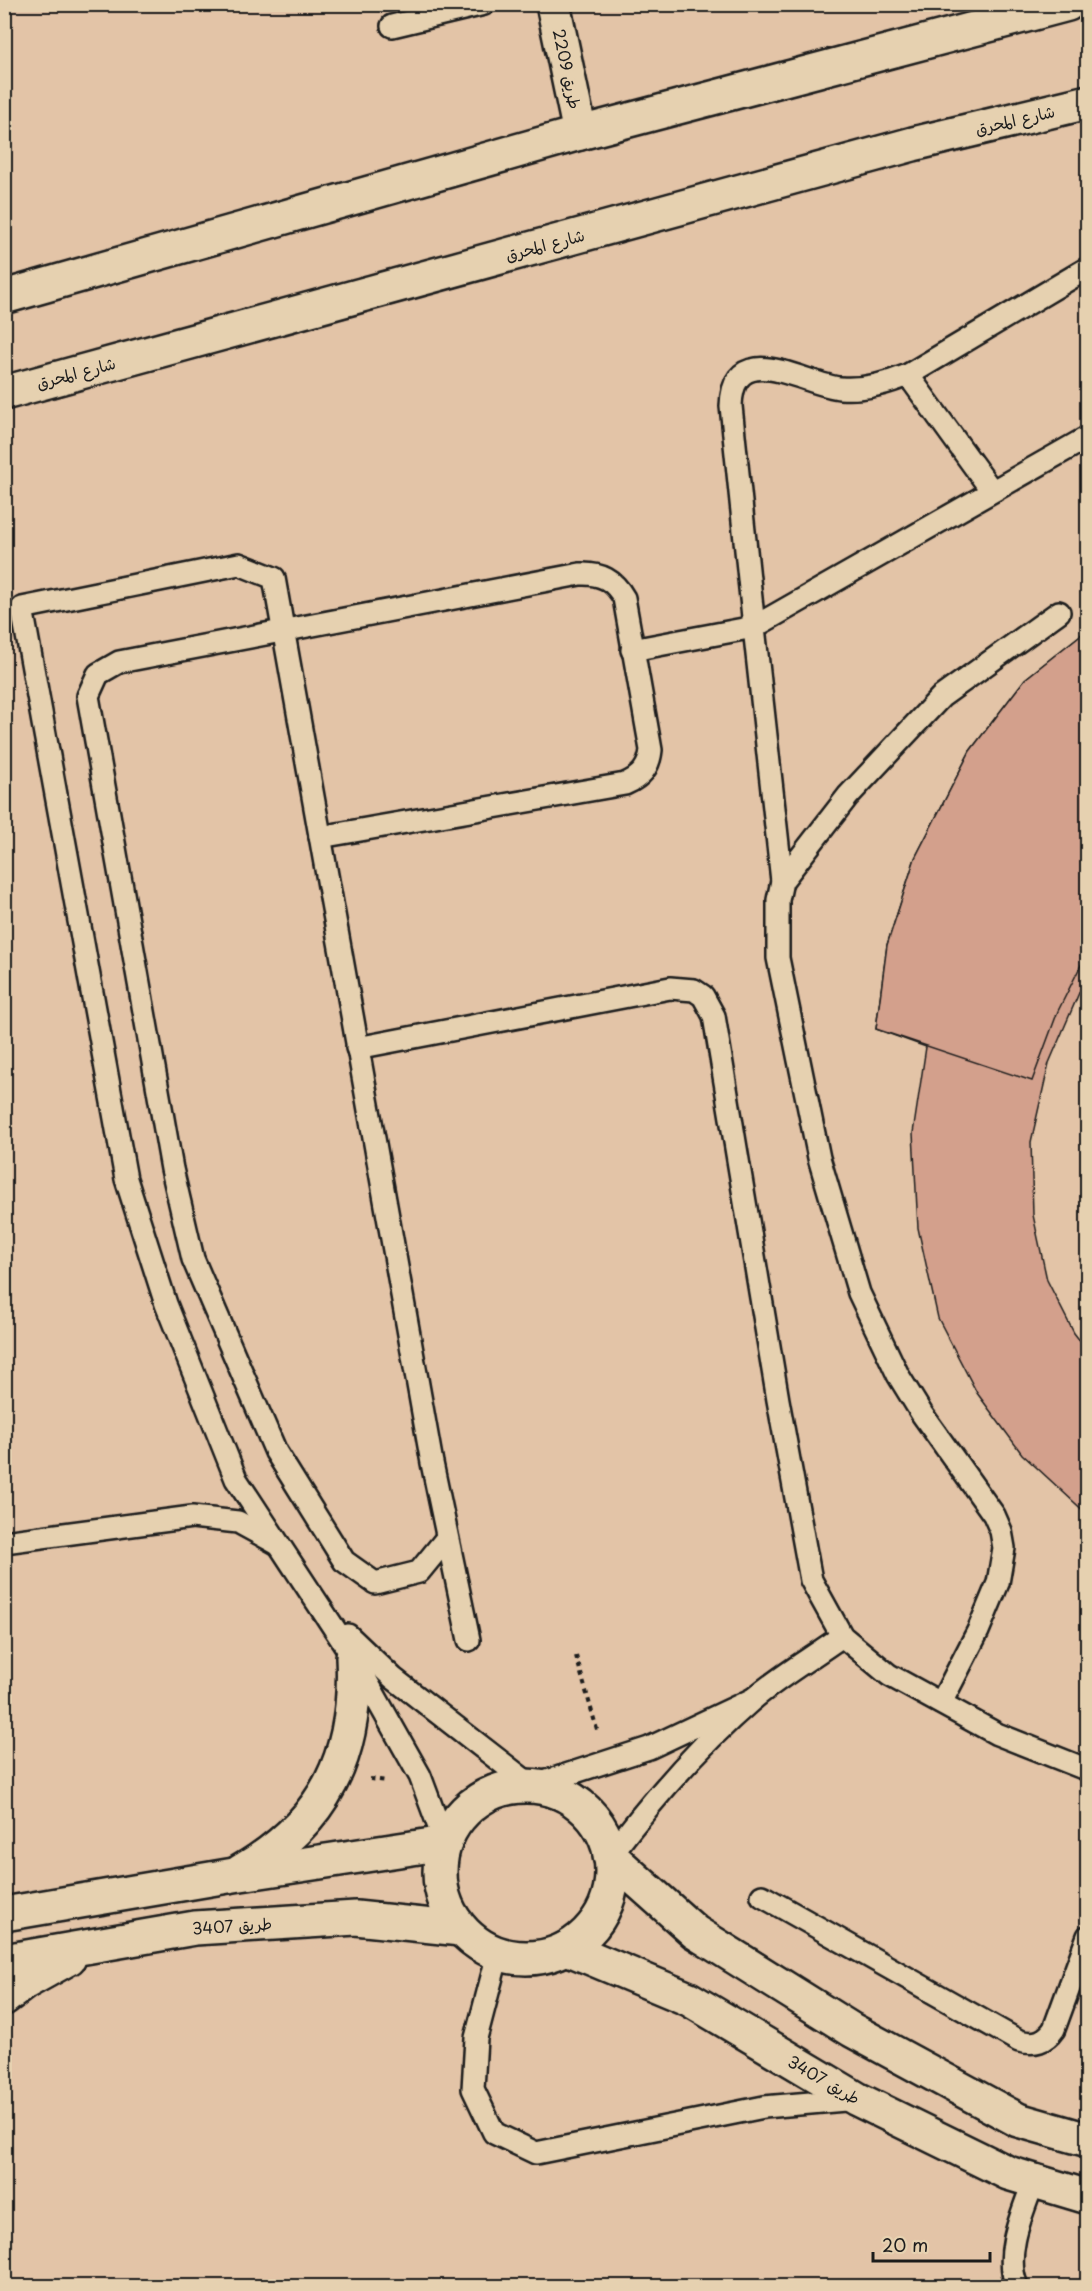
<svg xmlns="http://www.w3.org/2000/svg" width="1092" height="2291" viewBox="0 0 1092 2291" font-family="'Playpen Sans','Playpen Sans Arabic',sans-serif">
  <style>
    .building { fill: #d3a08c; stroke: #1c1c1c; stroke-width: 1.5 }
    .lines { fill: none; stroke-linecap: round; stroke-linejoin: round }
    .lane-casing { stroke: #1c1c1c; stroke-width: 26 }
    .street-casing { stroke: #1c1c1c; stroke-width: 38 }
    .secondary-casing { stroke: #1c1c1c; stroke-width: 38 }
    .path { stroke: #1c1c1c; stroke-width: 4; stroke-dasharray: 4.5 4.5; stroke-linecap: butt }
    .lane { stroke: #e6d1b0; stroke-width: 21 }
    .street { stroke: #e6d1b0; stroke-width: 33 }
    .secondary { stroke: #e6d1b0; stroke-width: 33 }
    .labels { text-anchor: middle; stroke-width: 6; stroke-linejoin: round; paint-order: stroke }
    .street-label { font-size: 16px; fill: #1c1c1c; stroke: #e6d1b0 }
  </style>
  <rect width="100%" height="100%" fill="#e3c4a7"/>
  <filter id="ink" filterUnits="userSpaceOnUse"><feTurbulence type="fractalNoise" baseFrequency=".0167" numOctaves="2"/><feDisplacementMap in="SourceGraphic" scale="12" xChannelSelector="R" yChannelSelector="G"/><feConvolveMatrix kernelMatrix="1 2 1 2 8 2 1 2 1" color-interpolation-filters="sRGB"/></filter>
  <g filter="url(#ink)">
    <g class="building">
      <polygon points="1088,629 1088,978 1082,986 1049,1063 1031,1142 1033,1215 1047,1280 1074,1333 1088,1351 1088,1515 1022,1454 977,1393 938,1318 918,1228 913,1133 926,1047 876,1029 887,945 915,858 970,751 1025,679"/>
      <polygon points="1088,629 1088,951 1058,1011 1032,1081 876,1029 887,945 915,858 970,751 1025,679"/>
    </g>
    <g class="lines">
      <g class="lane-casing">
        <g id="lane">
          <polyline points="392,26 484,4"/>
          <path d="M1088 268 908 375C886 384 864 390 840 388 805 385 733 336 731 406L754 627 1088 437"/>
          <polyline points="908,375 992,491"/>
          <polyline points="632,650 754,627 782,881 778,900 778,958 819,1158 859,1293 898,1375 922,1414 994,1515 1001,1531 1004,1548 998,1583 978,1631 941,1703"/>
          <path d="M320 837 625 784C641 777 649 768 651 750L624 598C614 580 601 573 580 574L119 662 98 674 88 696 172 1169 193 1259 276 1452 344 1561 375 1583 419 1572 446 1539"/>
          <polyline points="782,881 848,796 941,697 1059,612"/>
          <polyline points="357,1048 670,988 694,990 703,996 714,1016 778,1400 811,1580 842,1636 889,1675 997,1734 1088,1770"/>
          <polyline points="4,1542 192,1517 238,1522 278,1544"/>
          <polyline points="348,1635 393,1678 532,1786 649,1748 753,1699"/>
          <polyline points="445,1843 420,1776 353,1657 236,1479 166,1304 126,1179 22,608 239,564 274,578 432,1463 469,1640"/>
          <path d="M610 1856C652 1800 699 1746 752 1700 780 1676 813 1657 842 1636"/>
          <path d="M762 1896 1019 2041C1035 2045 1045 2042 1054 2029L1088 1936"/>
          <polyline points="498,1954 476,2038 473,2089 494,2133 536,2153 764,2107 857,2099"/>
          <path d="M1017 2286C1003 2254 1023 2211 1034 2181"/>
        </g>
      </g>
      <g class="street-casing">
        <g id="street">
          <polyline points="553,4 580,133"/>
          <circle cx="526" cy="1872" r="86"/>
          <polyline points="610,1856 695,1932 852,2030 1018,2120 1088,2140"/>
          <path d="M240 1872C326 1822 358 1755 353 1657"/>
          <polyline points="4,1914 234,1875 445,1843"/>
          <polyline points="567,1948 689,1999 857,2099 1008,2173 1088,2197"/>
          <polyline points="4,1961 195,1928 356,1918 461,1929"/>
          <polyline points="4,1998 24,1983 69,1958"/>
        </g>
      </g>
      <g class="secondary-casing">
        <g id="secondary">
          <polyline points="4,297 580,133 1068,4"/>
          <polyline points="4,393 913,144 1088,102"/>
        </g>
      </g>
      <g class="path">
        <polyline points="576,1656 598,1733"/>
        <polyline points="370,1779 387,1781"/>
      </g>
      <use href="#lane" class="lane"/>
      <use href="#street" class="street"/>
      <use href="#secondary" class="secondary"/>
    </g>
  </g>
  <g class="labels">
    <g class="street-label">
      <text transform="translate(567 69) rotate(78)" y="6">طريق 2209</text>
      <text transform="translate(1015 120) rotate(-13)" y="6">شارع المحرق</text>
      <text transform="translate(545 245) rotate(-15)" y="6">شارع المحرق</text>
      <text transform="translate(76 373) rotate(-15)" y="6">شارع المحرق</text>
      <text transform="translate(232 1926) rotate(-4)" y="6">طريق 3407</text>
      <text transform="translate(824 2080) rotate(30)" y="6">طريق 3407</text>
    </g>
  </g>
  <rect width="1092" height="2291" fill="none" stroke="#e6d1b0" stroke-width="24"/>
  <rect x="12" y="12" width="1068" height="2267" fill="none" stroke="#1c1c1c" stroke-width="2" filter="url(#ink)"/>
  <path d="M873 2252v9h117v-9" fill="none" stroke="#1c1c1c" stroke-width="3"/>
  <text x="882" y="2252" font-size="18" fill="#1c1c1c" stroke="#e6d1b0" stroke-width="4.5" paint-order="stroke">20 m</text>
</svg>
